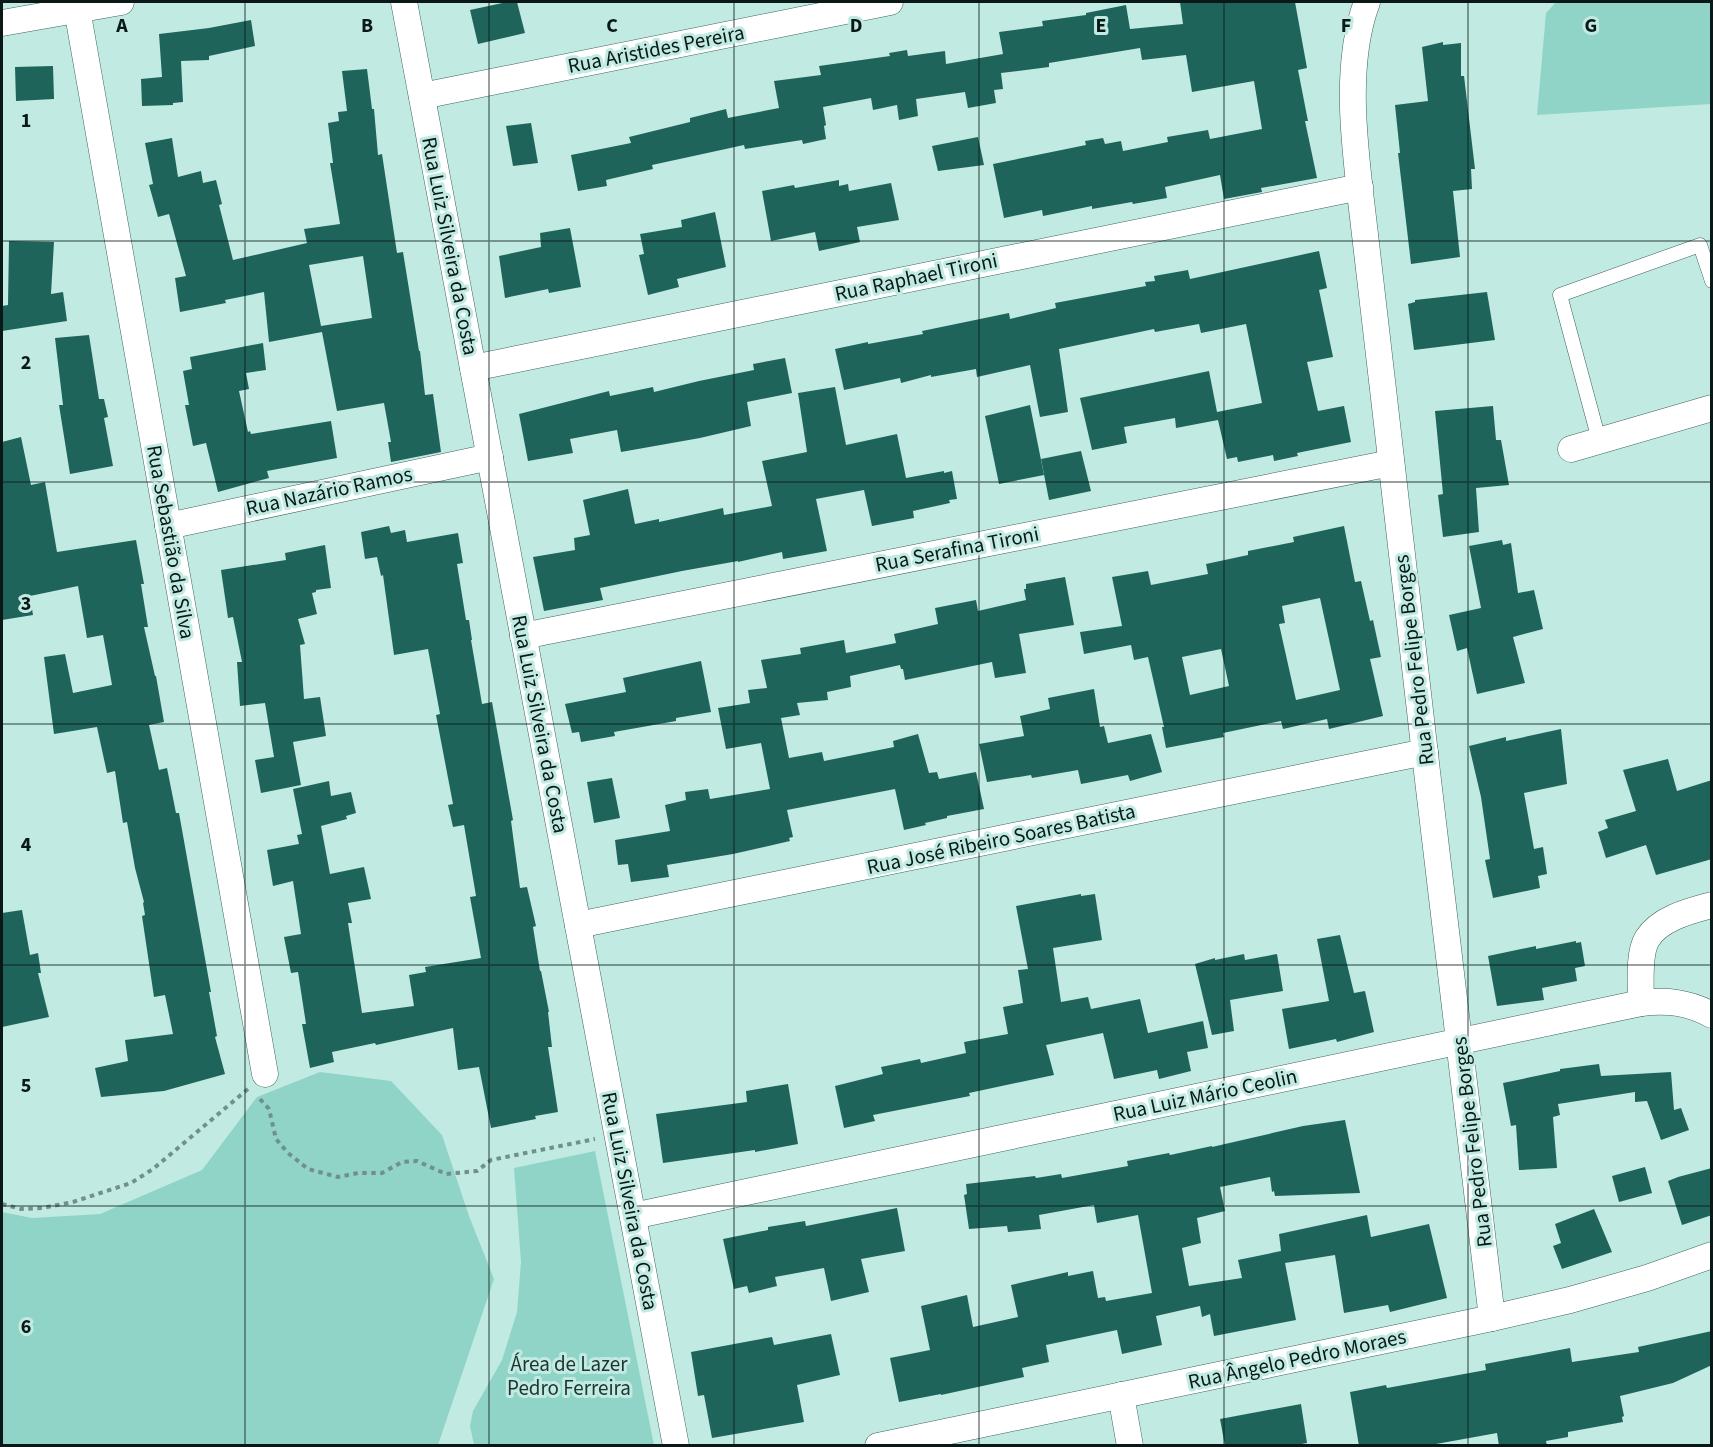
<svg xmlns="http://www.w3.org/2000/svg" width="1713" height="1447" viewBox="0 0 1713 1447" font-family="'Source Sans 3',sans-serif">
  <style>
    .green { fill: #90d4c8 }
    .building { fill: #1f645a; fill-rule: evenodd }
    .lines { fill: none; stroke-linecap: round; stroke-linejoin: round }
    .lane-casing { stroke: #3f645d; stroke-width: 15 }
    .street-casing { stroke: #3f645d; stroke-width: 27 }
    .path { stroke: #71908a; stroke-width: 4; stroke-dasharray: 4.5 4.5; stroke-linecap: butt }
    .lane { stroke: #fff; stroke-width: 14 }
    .street { stroke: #fff; stroke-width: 26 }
    .grid { fill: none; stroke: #0a1917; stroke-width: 1.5; stroke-opacity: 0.55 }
    .labels { text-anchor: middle; stroke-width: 6; stroke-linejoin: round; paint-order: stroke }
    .street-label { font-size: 21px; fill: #0a1917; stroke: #c1ebe2 }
    .park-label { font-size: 21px; fill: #1e3430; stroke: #c1ebe2 }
    .grid-label { font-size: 20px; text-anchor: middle; font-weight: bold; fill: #0a1917; stroke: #c1ebe2; stroke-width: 6; stroke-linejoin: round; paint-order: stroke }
  </style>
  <rect width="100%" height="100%" fill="#c1ebe2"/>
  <g class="green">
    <polygon points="1556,2 1711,2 1711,104 1537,115 1546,13"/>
    <polygon points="320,1072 391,1081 442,1135 469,1216 494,1279 438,1445 2,1445 2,1212 32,1218 100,1214 202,1170 257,1097"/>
    <polygon points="595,1151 654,1445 474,1445 470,1426 473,1411 502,1360 517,1312 521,1262 514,1168"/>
  </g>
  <g class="building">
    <polygon points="507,2 517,2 525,33 478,44 470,10"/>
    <polygon points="1180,2 1295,2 1307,68 1298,70 1308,121 1305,121 1317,178 1261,188 1262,192 1224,199 1220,175 1165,187 1167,198 1133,204 1132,202 1092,209 1092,206 1043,216 1042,210 1004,218 993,164 1086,145 1085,141 1103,138 1105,144 1121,141 1123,151 1168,142 1167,137 1208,130 1210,139 1262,129 1254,81 1192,92 1186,55 1142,60 1140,48 1049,63 1049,67 1001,73 1003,89 994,90 996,103 968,108 965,92 916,99 918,116 899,120 897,105 873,110 871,98 823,107 826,125 824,126 826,139 803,144 802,140 745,149 744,145 652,165 653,169 606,180 607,186 578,191 571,155 631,143 629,137 690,122 690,118 726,109 728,118 779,108 774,81 821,75 819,66 890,56 889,53 907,50 908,56 945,51 946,64 1003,54 999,32 1043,26 1042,21 1086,15 1086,13 1126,5 1130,29 1183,24"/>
    <polygon points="251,20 255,46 209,56 209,60 181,61 183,102 173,103 173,105 142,106 141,79 162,77 159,34 209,28"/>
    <polygon points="1443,42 1443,45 1461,43 1461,76 1464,76 1475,169 1471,169 1472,189 1453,191 1460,257 1411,264 1398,153 1400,153 1395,105 1428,101 1422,47"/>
    <polygon points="53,66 54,99 16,101 15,67"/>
    <path d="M367 69 372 109H374L378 155 382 154 397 253 403 252 419 351H420L425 395 433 394 441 452 391 462 388 442H391L384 403 337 411 322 332 269 342 264 292 225 300 226 303 180 312 175 278 186 276 169 214 158 217 149 185 153 184 145 143 172 138 178 177 201 171 203 183 216 180 222 204 219 205 233 260 307 243 304 229 340 224 330 163H333L328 123 339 121 338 112 347 111 342 71ZM363 256 372 318 321 326 309 265Z"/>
    <polygon points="531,123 538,163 513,166 506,126"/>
    <polygon points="978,137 984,165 938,171 932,146"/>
    <polygon points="839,180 839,186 848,184 849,191 891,183 899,220 857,227 860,242 819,251 815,232 771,241 762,191 794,185 795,188"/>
    <polygon points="715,212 726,267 677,279 679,287 648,295 639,255 644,254 640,234 682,227 681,220"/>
    <polygon points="570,228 581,287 549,293 548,289 505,298 499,256 541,247 540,233"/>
    <polygon points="9,241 54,242 51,294 63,292 67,321 2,331 2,306 8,305"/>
    <polygon points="1319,251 1327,288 1319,290 1333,357 1307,362 1318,411 1344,406 1351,442 1297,453 1298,456 1274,461 1273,455 1238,462 1237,457 1227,459 1218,420 1176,428 1175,418 1124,427 1127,443 1092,450 1080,398 1209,371 1217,412 1262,403 1246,324 1201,333 1199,324 1155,332 1154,329 1059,349 1068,412 1040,417 1030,365 977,377 976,369 931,377 931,375 901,383 900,378 844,390 835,349 868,342 868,344 923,334 922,331 1009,313 1010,319 1056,308 1055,303 1146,286 1145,282 1155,281 1154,276 1188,270 1190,279"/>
    <polygon points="1487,292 1495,340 1414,350 1408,304 1415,302 1415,300"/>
    <polygon points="89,335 99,399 104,399 108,417 104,418 113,466 70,474 59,405 63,405 55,338"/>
    <polygon points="263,343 266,370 246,373 249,389 239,391 248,432 250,431 251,434 331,421 337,458 267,471 269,478 218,492 206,443 193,446 185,405 189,405 183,371 192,369 190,357"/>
    <polygon points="785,358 792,393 747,402 751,426 700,438 621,452 617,430 570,439 573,453 528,461 519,414 609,391 610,396 653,387 654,392 699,381 754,370 753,364"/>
    <polygon points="835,387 846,445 897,434 906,478 944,471 944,473 952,471 957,499 949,500 950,503 913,511 914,518 872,526 864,490 816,499 827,551 783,559 782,552 738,562 738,561 682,571 600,588 603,600 544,611 533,557 575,550 574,538 590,535 583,500 628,489 635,524 659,519 659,522 723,508 724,515 772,506 762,461 807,452 798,393"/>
    <polygon points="1030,405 1044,475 999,484 985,416"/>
    <polygon points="1493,406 1496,440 1501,440 1509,485 1476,488 1479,532 1443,537 1438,495 1443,494 1435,411"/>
    <polygon points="21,437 31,485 45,482 57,552 136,540 144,584 141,584 148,627 144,627 155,676 156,676 164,722 149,725 159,770 167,768 176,813 179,813 211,992 209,992 217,1036 215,1037 225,1074 164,1091 101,1097 95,1068 128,1061 125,1040 173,1034 165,995 154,997 142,916 145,915 143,903 144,902 135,868 127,822 123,823 115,771 107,773 97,727 54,734 44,657 65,654 73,693 112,685 103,635 87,638 78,586 30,596 33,615 2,620 2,442"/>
    <polygon points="1081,451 1091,491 1049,500 1041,459"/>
    <polygon points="389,526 391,533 405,530 407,542 458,533 463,563 457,564 466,620 469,620 472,640 471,640 482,704 492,702 513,820 511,821 520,888 527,887 536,926 533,927 540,971 541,971 549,1012 548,1012 552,1047 548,1047 558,1112 535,1116 536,1119 491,1128 479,1067 458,1070 453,1028 376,1045 375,1043 332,1052 334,1062 310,1068 302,1024 306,1024 298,972 291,973 284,937 301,934 293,881 273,886 267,850 299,844 297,835 302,834 293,789 329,781 331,796 351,792 356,813 346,816 347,819 321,826 330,874 364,867 371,899 348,903 352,923 348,923 362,1013 414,1006 409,975 426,972 425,967 481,958 470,897 476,896 464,825 453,827 448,805 453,804 436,715 440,714 428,649 394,655 383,575 381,576 377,557 365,559 361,532"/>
    <path d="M1344 526 1355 582 1361 581 1370 621 1373 620 1381 657 1370 659 1383 716 1329 729 1327 719 1283 729 1281 721 1223 733 1224 737 1166 748 1162 727H1164L1148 657 1134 660 1131 645 1084 654 1080 632 1122 626 1112 577 1148 571 1151 585 1208 574 1206 564 1248 555V551L1294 542 1293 537ZM1320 598 1340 690 1296 700 1279 624 1285 623 1282 606ZM1221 649 1229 686 1190 695 1182 657Z"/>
    <polygon points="1502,540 1503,545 1511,543 1518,593 1534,590 1543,629 1513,637 1525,683 1477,694 1467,648 1457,651 1449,615 1481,608 1469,546"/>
    <polygon points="325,545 331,588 316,590 316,592 312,593 317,614 298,619 305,644 300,645 304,699 320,697 326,736 293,742 301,785 261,793 255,760 274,757 265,703 240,706 237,662 242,662 233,617 228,618 221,570 286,560 285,553"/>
    <polygon points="1065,577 1074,625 1019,634 1026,673 995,678 992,662 905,680 903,669 901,669 900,665 850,676 851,687 827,692 828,700 797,703 800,715 781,718 789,758 822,752 824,761 894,747 893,741 918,734 929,773 937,772 939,779 976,772 984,809 947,816 947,818 925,823 926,825 904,830 895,789 787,810 793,837 789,838 790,841 733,854 667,865 669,877 631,882 628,864 618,865 615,840 670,831 665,805 686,800 685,792 708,789 710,799 770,789 761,743 726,749 718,708 750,703 748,690 767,688 761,660 801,654 800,648 844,640 846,653 896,643 894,634 938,624 935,608 976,600 978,611 1026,600 1024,589 1026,589 1026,584"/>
    <polygon points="701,661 711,712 676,718 676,721 614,732 615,736 581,742 579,732 572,733 565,704 626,692 623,678"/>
    <polygon points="1094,689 1100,727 1104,726 1108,743 1151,734 1162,772 1130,781 1128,775 1081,784 1078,770 1032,778 1031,775 987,782 979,744 1024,736 1020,716 1050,709 1048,698"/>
    <polygon points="1561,729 1567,784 1524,793 1534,849 1543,847 1547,874 1538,876 1540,888 1493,898 1485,860 1490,859 1481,797 1469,746 1506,737 1506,741"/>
    <polygon points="1668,759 1677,791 1712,780 1712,859 1656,875 1646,845 1606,858 1598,832 1608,828 1605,820 1636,811 1623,770"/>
    <polygon points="612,778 620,818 594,823 587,782"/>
    <polygon points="1081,894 1081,896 1095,894 1102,940 1053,948 1061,1002 1088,997 1091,1009 1140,999 1148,1033 1203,1021 1208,1048 1187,1052 1191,1071 1159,1079 1157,1070 1114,1079 1103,1033 1046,1045 1054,1075 969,1093 970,1096 873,1115 875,1121 844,1128 835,1086 883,1074 881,1067 920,1059 921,1063 966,1053 964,1042 1008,1034 1003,1007 1023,1003 1018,970 1028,969 1016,906"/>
    <polygon points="22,910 30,955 38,953 41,973 38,973 49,1017 2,1027 2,913"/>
    <polygon points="1340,935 1354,993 1365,991 1374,1032 1337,1042 1336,1039 1289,1049 1282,1009 1329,1001 1317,939"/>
    <polygon points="1576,941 1576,943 1581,942 1585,966 1575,968 1577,981 1542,988 1544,1000 1497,1006 1488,956 1536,946 1536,949"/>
    <polygon points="1244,954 1245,960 1277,954 1283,991 1230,1000 1234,1031 1212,1035 1195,964 1215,958 1215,960"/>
    <polygon points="1599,1064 1601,1076 1671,1072 1674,1110 1681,1108 1689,1130 1661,1140 1647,1101 1635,1102 1635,1092 1558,1104 1560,1115 1553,1117 1557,1168 1519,1170 1516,1125 1511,1126 1503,1083 1560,1071 1560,1069"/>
    <polygon points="788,1084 798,1144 755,1152 755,1150 663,1163 656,1114 747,1102 746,1091"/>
    <polygon points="1345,1120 1360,1193 1275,1196 1274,1191 1272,1192 1270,1177 1220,1187 1225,1211 1197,1218 1201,1243 1182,1248 1189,1286 1242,1278 1238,1260 1281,1251 1279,1234 1367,1215 1371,1237 1429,1224 1447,1298 1390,1312 1388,1305 1344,1313 1335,1255 1285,1263 1296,1320 1214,1336 1210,1314 1202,1317 1200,1306 1156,1316 1162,1345 1122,1354 1117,1330 1046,1345 1049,1362 1022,1368 1024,1377 941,1395 941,1394 899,1402 890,1358 930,1350 921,1306 967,1295 973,1327 1018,1317 1011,1285 1068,1272 1068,1276 1093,1271 1098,1298 1105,1297 1106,1301 1152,1293 1138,1215 1097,1223 1094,1205 1039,1215 1041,1229 1008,1232 1007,1226 969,1229 964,1195 967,1194 966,1184 1035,1176 1036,1178 1061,1174 1062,1178 1128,1166 1127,1161 1169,1153 1170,1155 1212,1146 1212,1147 1303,1126"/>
    <polygon points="1645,1167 1652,1193 1619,1202 1612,1176"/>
    <polygon points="1712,1168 1712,1215 1682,1225 1668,1181 1678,1177"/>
    <polygon points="897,1208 905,1251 861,1259 869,1292 831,1301 824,1268 775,1277 777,1286 749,1293 747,1286 734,1289 723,1239 768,1230 768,1227 805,1221 806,1226"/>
    <polygon points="1594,1209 1612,1252 1562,1269 1553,1246 1561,1243 1555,1224"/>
    <polygon points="1712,1331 1712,1365 1673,1383 1620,1396 1624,1416 1622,1417 1623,1422 1568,1432 1568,1437 1546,1441 1547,1446 1499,1446 1497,1433 1425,1446 1359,1446 1350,1392 1386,1385 1387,1388 1486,1370 1485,1364 1570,1348 1572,1362 1639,1352 1638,1347"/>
    <polygon points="831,1334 840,1375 797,1385 804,1422 712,1438 704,1395 698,1396 691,1352 772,1337 774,1345"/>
    <polygon points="1301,1404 1307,1443 1291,1446 1225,1446 1220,1419"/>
  </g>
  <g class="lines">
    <g class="lane-casing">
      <polyline id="lane" points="1599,440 1560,295 1700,245 1712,281"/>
    </g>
    <g class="street-casing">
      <g id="street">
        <polyline points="404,2 676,1446"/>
        <path d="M1367 2C1342 69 1356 156 1364 226 1371 283 1377 341 1384 398 1418 705 1456 1011 1492 1318"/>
        <polyline points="77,9 265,1074"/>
        <polyline points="2,23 121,2"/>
        <polyline points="422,96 890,2"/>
        <polyline points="473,368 1360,187"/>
        <polyline points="1571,449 1712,408"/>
        <polyline points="168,526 490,457"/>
        <polyline points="523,636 1391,463"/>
        <polyline points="578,925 1425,752"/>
        <path d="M1641 1003C1667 1000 1688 1002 1712 1015"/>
        <path d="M633 1216 1641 1003C1641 986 1638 954 1647 939 1660 918 1690 911 1712 905"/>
        <polyline points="1121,1395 1130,1446"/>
        <polyline points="878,1446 1492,1318 1570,1300 1647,1278 1712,1255"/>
      </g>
    </g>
    <g class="path">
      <polyline points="260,1099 269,1109 276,1139 288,1153 308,1169 338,1177 358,1173 382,1173 402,1162 417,1161 446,1174 477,1171 491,1160 595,1139"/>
      <polyline points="2,1204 21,1209 42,1208 73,1202 131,1183 153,1169 248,1089"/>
    </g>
    <use href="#lane" class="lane"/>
    <use href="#street" class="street"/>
  </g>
  <path class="grid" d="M245 2V1446M489 2V1446M734 2V1446M979 2V1446M1224 2V1446M1468 2V1446M2 241H1712M2 482H1712M2 724H1712M2 965H1712M2 1206H1712"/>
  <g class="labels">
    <g class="street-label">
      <text transform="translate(656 49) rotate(-11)" y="7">Rua Aristides Pereira</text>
      <text transform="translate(450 246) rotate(79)" y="7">Rua Luiz Silveira da Costa</text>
      <text transform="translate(916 277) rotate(-12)" y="7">Rua Raphael Tironi</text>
      <text transform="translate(329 491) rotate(-12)" y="7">Rua Nazário Ramos</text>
      <text transform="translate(171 542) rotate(80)" y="7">Rua Sebastião da Silva</text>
      <text transform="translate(957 549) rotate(-11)" y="7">Rua Serafina Tironi</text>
      <text transform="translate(1414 660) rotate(-97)" y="7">Rua Pedro Felipe Borges</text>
      <text transform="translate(540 724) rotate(79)" y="7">Rua Luiz Silveira da Costa</text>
      <text transform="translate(1001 839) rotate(-12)" y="7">Rua José Ribeiro Soares Batista</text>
      <text transform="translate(1205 1095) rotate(-12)" y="7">Rua Luiz Mário Ceolin</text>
      <text transform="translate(1472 1142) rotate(-97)" y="7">Rua Pedro Felipe Borges</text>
      <text transform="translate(630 1201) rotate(79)" y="7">Rua Luiz Silveira da Costa</text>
      <text transform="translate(1297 1359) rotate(-12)" y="7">Rua Ângelo Pedro Moraes</text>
    </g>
    <g class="park-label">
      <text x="569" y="1371">Área de Lazer<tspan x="569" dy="24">Pedro Ferreira</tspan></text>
    </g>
  </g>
  <g class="grid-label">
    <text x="122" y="32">A</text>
    <text x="367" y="32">B</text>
    <text x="612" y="32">C</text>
    <text x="856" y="32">D</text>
    <text x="1101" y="32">E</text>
    <text x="1346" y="32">F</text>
    <text x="1591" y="32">G</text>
    <text x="26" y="127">1</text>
    <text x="26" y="369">2</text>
    <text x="26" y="610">3</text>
    <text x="26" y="851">4</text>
    <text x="26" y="1092">5</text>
    <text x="26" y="1333">6</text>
  </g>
  <rect width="1713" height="1447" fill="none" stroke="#0a1917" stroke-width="6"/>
</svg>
